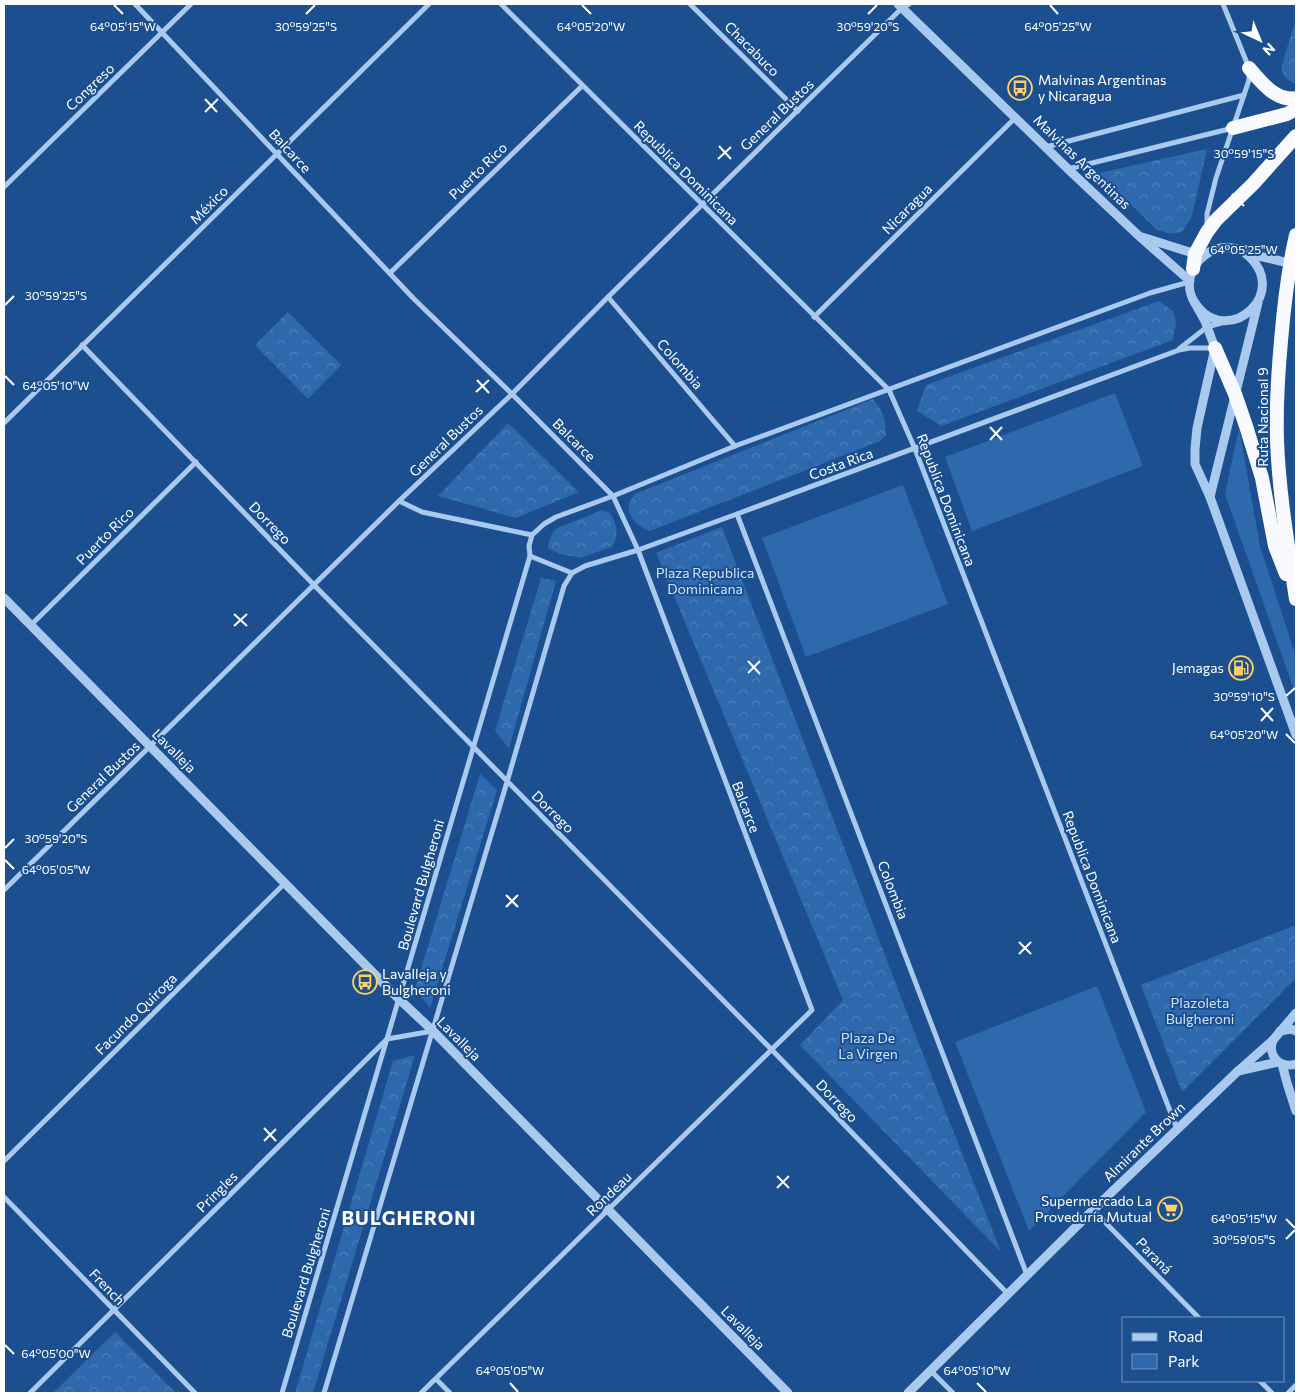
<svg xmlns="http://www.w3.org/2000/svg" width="1300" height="1397" viewBox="0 0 1300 1397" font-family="Commissioner,sans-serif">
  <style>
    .green { fill: #2e69ad }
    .forest { fill: url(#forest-crowns) }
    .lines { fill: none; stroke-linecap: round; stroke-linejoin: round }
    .minor { stroke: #a9c9ee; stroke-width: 5 }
    .tertiary { stroke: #a9c9ee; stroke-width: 9 }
    .trunk { stroke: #f8faff; stroke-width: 14 }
    .ticks { fill: none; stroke: #fff; stroke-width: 2 }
    .labels { text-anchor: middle; stroke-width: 4; stroke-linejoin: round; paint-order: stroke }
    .street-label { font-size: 14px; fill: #fff; stroke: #1b4f8f }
    .poi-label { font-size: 14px; fill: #fff; stroke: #1b4f8f; text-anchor: start }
    .park-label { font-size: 14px; fill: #cfe3fa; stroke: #1b4f8f }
    .district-label { font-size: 19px; font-weight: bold; letter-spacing: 1px; fill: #fff; stroke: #1b4f8f }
    .ticks-label { font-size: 12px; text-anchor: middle; fill: #fff; stroke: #1b4f8f; stroke-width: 4; stroke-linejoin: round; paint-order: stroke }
  </style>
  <defs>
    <pattern id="forest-crowns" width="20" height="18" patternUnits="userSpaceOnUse" patternTransform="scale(1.25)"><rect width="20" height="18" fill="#2e69ad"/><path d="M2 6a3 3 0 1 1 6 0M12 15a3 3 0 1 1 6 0" fill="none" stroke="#4d80b9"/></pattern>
  </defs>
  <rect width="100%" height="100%" fill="#1b4f8f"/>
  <g class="green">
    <polygon points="1115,393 1143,466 972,531 945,457"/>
    <polygon points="1239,428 1260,546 1296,657 1296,696 1225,494"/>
    <polygon points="903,485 948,604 806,657 762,538"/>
    <polygon points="1097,986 1146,1112 1029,1231 955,1042"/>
  </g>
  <g class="forest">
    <path d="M1296 18V83C1288 82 1283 76 1281 68Z"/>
    <polygon points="1207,149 1192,216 1182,232 1170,234 1156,229 1099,173"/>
    <polygon points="1159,301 1174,312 1176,324 1173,340 941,426 917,411 926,385"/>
    <polygon points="288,312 341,365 308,399 255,345"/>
    <path d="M873 399C884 412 885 418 886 435L880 441 650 531C639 527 627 518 629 505 629 501 633 497 635 494Z"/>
    <polygon points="508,423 579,492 516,518 438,496"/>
    <path d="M602 510 610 513C617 525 619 533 613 546L581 558 560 554 548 548 550 537 555 529Z"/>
    <polygon points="722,527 915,1034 1001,1252 800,1045 843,1000 656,553"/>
    <polygon points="541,578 556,581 509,748 495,731"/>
    <polygon points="480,774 497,790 430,1008 415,989"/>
    <polygon points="1296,925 1296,978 1182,1092 1141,985"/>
    <polygon points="415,1055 313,1393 295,1393 393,1061"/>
    <polygon points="115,1332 176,1393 53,1393"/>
  </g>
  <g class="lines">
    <g class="minor">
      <polyline points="135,4 414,299 512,394 613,496 638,550 812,1010 421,1393"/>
      <polyline points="501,4 889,390 915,449 1177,1129"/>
      <polyline points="690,4 798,111"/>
      <polyline points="1046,147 1244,95"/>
      <polyline points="1068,169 1233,128"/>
      <polyline points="4,187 191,4"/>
      <polyline points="1207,226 1207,214 1216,178 1249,80 1249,68 1223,4"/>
      <polyline points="390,273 582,86"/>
      <polyline points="1189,282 1150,293 735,446 613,496 556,517 544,524 532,535 529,546 530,556 572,573 585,566 638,550 737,514 1179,350 1190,348 1214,348"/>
      <polyline points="608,297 735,446"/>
      <polyline points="814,317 1015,118"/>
      <polyline points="82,345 314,585 772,1050 1008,1294"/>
      <polyline points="1179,349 1207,327 1225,322"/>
      <polyline points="4,423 429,4"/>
      <polyline points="399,501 422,512 532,535"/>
      <polyline points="737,514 1027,1275"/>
      <polyline points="31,625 196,462"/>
      <polyline points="4,890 399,501 512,394 608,297 902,8 909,4"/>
      <polyline points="4,1161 285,883"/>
      <polyline points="4,1197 195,1393"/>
      <polyline points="1093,1210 1199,1318"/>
      <polyline points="931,1371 953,1393"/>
      <polyline points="436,1379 450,1393"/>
      <polyline points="1260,1381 1272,1393"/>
      <polyline points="30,1393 387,1039 433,1031"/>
      <polyline points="282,1393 530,556"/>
      <polyline points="324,1393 507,782 564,586 572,573"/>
      <polyline points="1288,1393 1296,1385"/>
    </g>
    <g class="tertiary">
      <polyline points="898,4 1068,169 1139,236 1190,281"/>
      <polyline points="1142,237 1199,255"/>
      <path d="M1245 253C1293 291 1230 347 1198 307 1191 299 1188 288 1190 278 1194 259 1213 245 1232 248 1240 249 1247 253 1254 255 1268 258 1282 261 1295 265"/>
      <polyline points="1195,303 1205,321 1215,348 1197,428 1195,449 1195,464 1210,497 1296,735"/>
      <polyline points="1210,497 1258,303"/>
      <polyline points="4,598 399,999 433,1031 788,1393"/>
      <polyline points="1280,1031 1291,1029 1296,1031"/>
      <path d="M1273 1040C1267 1056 1280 1069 1296 1064"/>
      <polyline points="1282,1064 1287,1083 1296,1111"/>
      <polyline points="1238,1071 1278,1062"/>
      <polyline points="908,1393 1093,1210 1238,1071 1273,1040 1296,1013"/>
    </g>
    <g class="trunk">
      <path d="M1249 68C1260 81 1276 102 1296 98"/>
      <polyline points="1233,128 1287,114 1296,109"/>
      <path d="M1296 235C1288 270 1284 305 1281 341 1278 374 1276 407 1277 440 1279 494 1288 546 1296 599"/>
      <polyline points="1193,269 1195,254 1207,232 1216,220 1253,184 1296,136"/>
      <polyline points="1215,348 1235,394 1246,426 1262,478 1275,546 1286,574"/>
    </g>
  </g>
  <path class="ticks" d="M114 5 123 14M582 5 591 14M1050 5 1058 14M306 14 315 5M868 14 877 5M205 99 217 112M205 112 218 99M719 146 731 159M1286 153 1295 145M718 159 731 147M1232 194 1244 206M1232 206 1244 194M1286 250 1295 259M5 305 14 296M5 376 14 385M477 380 489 393M476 392 489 380M990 427 1002 440M990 440 1002 427M234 614 247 626M234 626 247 614M748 661 760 674M748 673 760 661M1286 696 1295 688M1261 708 1273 721M1261 721 1273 708M1286 734 1295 743M5 848 14 839M5 860 14 869M506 895 518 907M506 907 518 895M1019 942 1031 954M1019 954 1031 942M264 1128 276 1141M264 1141 276 1129M777 1176 789 1188M777 1188 789 1176M1286 1219 1295 1228M1286 1239 1295 1230M5 1345 14 1354M510 1383 518 1392M977 1383 986 1392"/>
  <defs>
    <g id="bus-ring" transform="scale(1.25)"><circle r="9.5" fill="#1b4f8f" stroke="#ffd166" stroke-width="1.5"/><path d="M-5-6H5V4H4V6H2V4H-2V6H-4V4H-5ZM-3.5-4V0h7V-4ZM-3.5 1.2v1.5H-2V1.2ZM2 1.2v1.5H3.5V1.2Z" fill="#ffd166"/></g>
    <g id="fuel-ring" transform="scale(1.25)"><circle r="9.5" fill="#1b4f8f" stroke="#ffd166" stroke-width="1.5"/><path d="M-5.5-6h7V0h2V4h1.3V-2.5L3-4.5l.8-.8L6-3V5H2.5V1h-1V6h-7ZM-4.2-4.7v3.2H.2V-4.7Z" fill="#ffd166"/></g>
    <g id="supermarket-ring" transform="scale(1.25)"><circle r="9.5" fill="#1b4f8f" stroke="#ffd166" stroke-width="1.5"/><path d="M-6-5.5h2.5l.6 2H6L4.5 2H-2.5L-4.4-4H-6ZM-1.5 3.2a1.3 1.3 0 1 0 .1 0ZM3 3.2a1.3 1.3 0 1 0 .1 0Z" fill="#ffd166"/></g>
  </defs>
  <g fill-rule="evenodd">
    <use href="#bus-ring" x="1020" y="88"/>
    <use href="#fuel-ring" x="1241" y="668"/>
    <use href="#bus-ring" x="365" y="982"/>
    <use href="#supermarket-ring" x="1170" y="1209"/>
  </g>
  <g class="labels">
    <g class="street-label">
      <text transform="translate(752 49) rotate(45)" y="5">Chacabuco</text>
      <text transform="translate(90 87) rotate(-44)" y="5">Congreso</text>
      <text transform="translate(777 115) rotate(-44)" y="5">General Bustos</text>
      <text transform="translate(290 151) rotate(47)" y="5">Balcarce</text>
      <text transform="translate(1082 162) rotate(44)" y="5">Malvinas Argentinas</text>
      <text transform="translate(478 171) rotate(-44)" y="5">Puerto Rico</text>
      <text transform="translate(686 173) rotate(45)" y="5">Republica Dominicana</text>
      <text transform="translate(209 205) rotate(-45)" y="5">México</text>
      <text transform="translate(907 209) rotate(-45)" y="5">Nicaragua</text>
      <text transform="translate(680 364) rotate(49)" y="5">Colombia</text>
      <text transform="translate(1263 417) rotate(-90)" y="5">Ruta Nacional 9</text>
      <text transform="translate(574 440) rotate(45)" y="5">Balcarce</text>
      <text transform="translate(446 441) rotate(-44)" y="5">General Bustos</text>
      <text transform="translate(841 464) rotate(-20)" y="5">Costa Rica</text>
      <text transform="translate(946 500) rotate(69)" y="5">Republica Dominicana</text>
      <text transform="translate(270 523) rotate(46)" y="5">Dorrego</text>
      <text transform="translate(105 536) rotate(-45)" y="5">Puerto Rico</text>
      <text transform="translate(174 751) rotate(45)" y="5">Lavalleja</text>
      <text transform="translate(103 777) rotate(-44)" y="5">General Bustos</text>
      <text transform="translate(746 807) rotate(69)" y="5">Balcarce</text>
      <text transform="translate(553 812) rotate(45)" y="5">Dorrego</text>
      <text transform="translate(1092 877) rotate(69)" y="5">Republica Dominicana</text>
      <text transform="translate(421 885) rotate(-74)" y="5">Boulevard Bulgheroni</text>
      <text transform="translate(893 890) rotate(69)" y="5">Colombia</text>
      <text transform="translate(136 1014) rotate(-45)" y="5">Facundo Quiroga</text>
      <text transform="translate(459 1039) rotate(45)" y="5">Lavalleja</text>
      <text transform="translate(837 1101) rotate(46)" y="5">Dorrego</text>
      <text transform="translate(1144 1142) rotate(-44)" y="5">Almirante Brown</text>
      <text transform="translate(217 1192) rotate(-45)" y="5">Pringles</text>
      <text transform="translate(609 1194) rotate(-44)" y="5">Rondeau</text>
      <text transform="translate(1154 1256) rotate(46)" y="5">Paraná</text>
      <text transform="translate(306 1273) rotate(-73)" y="5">Boulevard Bulgheroni</text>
      <text transform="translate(107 1287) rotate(46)" y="5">French</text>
      <text transform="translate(743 1328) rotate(45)" y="5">Lavalleja</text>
    </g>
    <g class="poi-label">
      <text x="1038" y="85">Malvinas Argentinas<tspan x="1038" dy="16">y Nicaragua</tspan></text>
      <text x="1224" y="673" text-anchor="end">Jemagas</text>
      <text x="382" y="979">Lavalleja y<tspan x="382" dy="16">Bulgheroni</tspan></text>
      <text x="1152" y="1206" text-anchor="end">Supermercado La<tspan x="1152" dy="16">Proveduría Mutual</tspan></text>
    </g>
    <g class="park-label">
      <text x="705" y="578">Plaza Republica<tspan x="705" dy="16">Dominicana</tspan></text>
      <text x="1200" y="1008">Plazoleta<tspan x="1200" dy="16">Bulgheroni</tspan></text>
      <text x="868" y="1043">Plaza De<tspan x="868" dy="16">La Virgen</tspan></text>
    </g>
    <g class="district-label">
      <text x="409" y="1225">BULGHERONI</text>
    </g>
  </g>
  <g class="ticks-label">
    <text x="306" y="31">30°59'25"S</text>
    <text x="868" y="31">30°59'20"S</text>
    <text x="123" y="31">64°05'15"W</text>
    <text x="591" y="31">64°05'20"W</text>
    <text x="1058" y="31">64°05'25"W</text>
    <text x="1244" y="158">30°59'15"S</text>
    <text x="1244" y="254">64°05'25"W</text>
    <text x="56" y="300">30°59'25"S</text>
    <text x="56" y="390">64°05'10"W</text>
    <text x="1244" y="701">30°59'10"S</text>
    <text x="1244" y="739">64°05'20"W</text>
    <text x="56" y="843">30°59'20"S</text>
    <text x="56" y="874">64°05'05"W</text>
    <text x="1244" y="1223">64°05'15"W</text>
    <text x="1244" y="1244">30°59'05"S</text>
    <text x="56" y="1358">64°05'00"W</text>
    <text x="510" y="1375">64°05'05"W</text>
    <text x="977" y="1375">64°05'10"W</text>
  </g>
  <rect width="1300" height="1397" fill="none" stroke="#ffffff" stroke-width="10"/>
  <rect x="1122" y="1317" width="162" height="65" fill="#1b4f8f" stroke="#7695bc"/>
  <rect x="1132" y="1333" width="25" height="8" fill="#a9c9ee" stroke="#7695bc"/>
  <text x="1168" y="1342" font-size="15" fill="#ffffff">Road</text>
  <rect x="1132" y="1354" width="25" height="15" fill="#2e69ad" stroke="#7695bc"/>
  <text x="1168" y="1367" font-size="15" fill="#ffffff">Park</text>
  <g transform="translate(1260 40) rotate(136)" stroke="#1b4f8f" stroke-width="4" paint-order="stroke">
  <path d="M0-4L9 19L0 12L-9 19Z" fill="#ffffff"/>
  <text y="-8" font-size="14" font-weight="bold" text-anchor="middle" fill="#ffffff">N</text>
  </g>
</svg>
